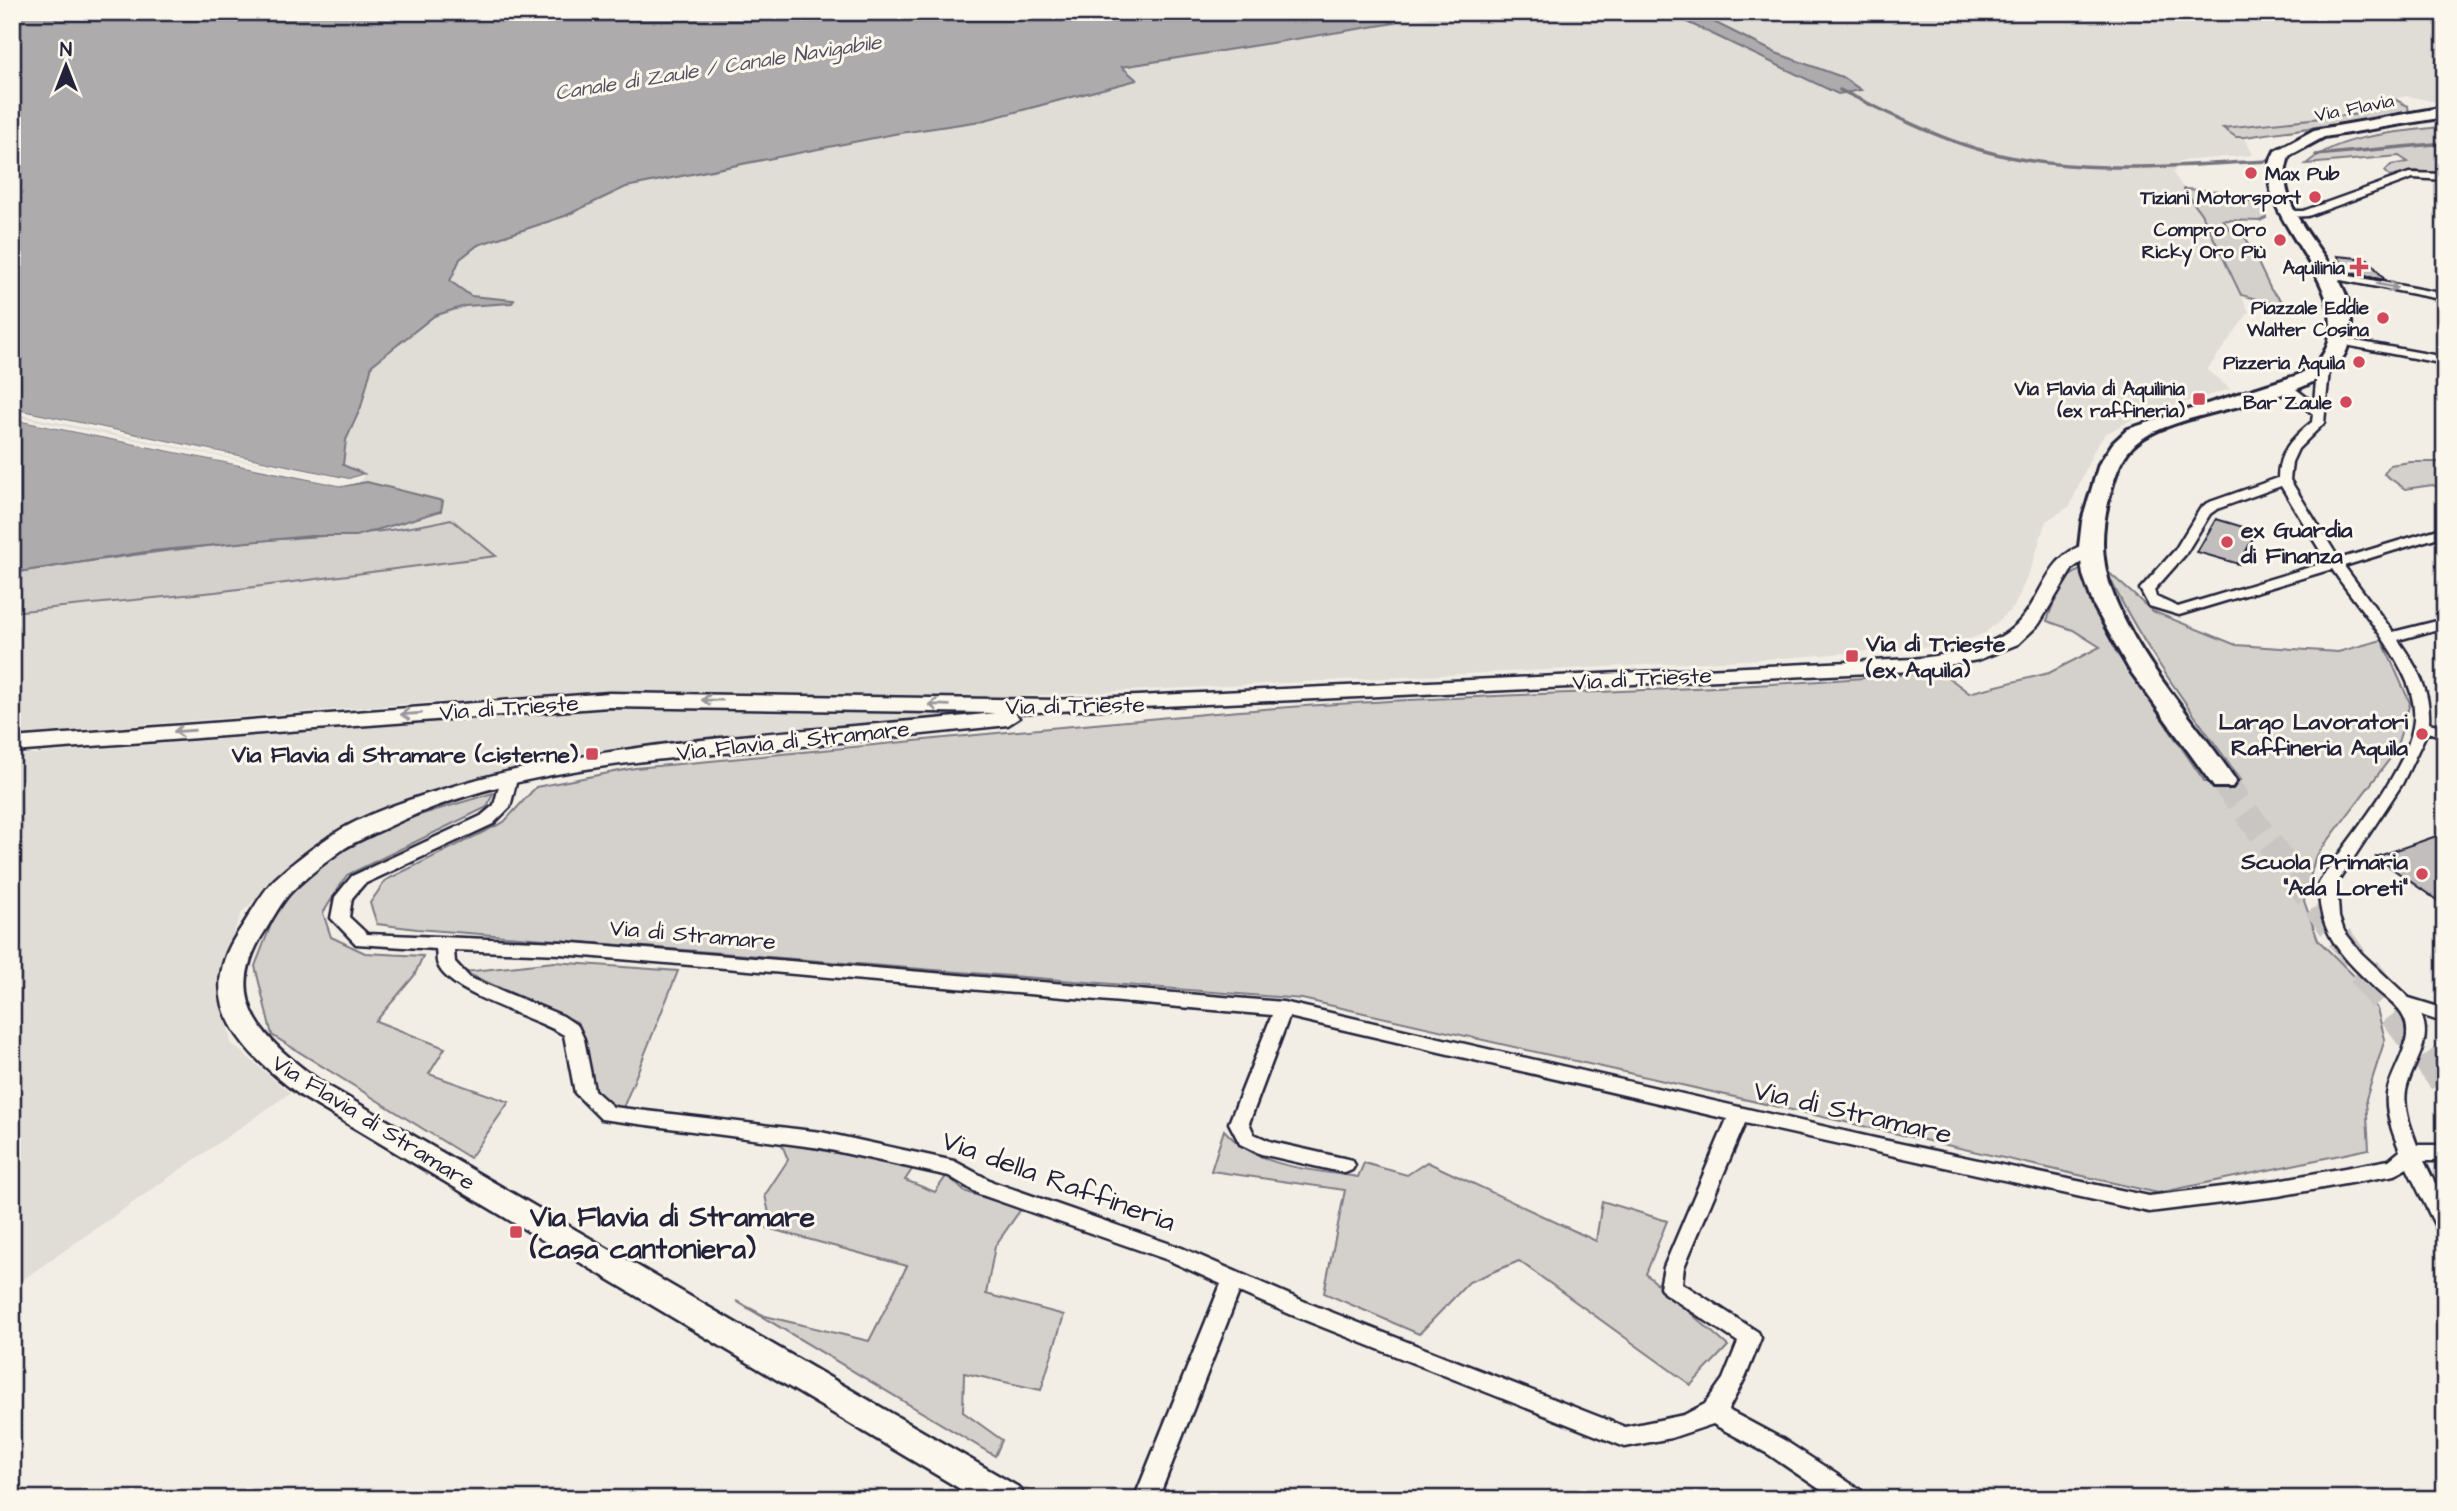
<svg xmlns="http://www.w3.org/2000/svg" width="2457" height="1511" viewBox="0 0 2457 1511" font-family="'Architects Daughter',sans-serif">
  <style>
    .built { fill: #e0dcd6 }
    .green { fill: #d4d1cc; stroke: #7b7a84; stroke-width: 2 }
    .water { fill: #aeabad; stroke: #76747f; stroke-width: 2 }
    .pier { fill: #f2eee5 }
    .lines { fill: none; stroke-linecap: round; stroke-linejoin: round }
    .stream { stroke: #76747f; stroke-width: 3.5 }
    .building { fill: #c2bebe; stroke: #22223b; stroke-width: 2 }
    .primary-tunnel-far1 { stroke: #c8c5c3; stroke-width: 26; stroke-dasharray: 26 13; stroke-linecap: butt }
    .primary-tunnel { stroke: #c8c5c3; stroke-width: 34; stroke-dasharray: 34 18; stroke-linecap: butt }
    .street-casing { stroke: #22223b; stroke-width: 5 }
    .secondary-casing { stroke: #22223b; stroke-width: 5 }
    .primary-casing { stroke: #22223b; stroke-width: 6 }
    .street { fill: #fbf7ec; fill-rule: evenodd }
    .secondary { fill: #fbf7ec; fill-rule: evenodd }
    .primary { fill: #fbf7ec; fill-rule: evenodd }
    .oneway { stroke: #99979c }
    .poi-dot { fill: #d1495b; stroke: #fbf7ec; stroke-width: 2.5 }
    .labels { text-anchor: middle; stroke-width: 6; stroke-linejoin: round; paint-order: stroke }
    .far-street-label { font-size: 19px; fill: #22223b; stroke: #fbf7ec }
    .far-poi-label { font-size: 19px; font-weight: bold; fill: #22223b; stroke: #fbf7ec; text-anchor: end }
    .far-water-label { font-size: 21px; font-style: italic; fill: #535263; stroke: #fbf7ec }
    .poi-label { font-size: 23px; font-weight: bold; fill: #22223b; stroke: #fbf7ec; text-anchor: end }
    .street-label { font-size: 23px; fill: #22223b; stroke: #fbf7ec }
    .near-street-label { font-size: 28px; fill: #22223b; stroke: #fbf7ec }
    .near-poi-label { font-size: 28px; font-weight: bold; fill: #22223b; stroke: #fbf7ec; text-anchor: start }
  </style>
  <rect width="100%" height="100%" fill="#f2eee5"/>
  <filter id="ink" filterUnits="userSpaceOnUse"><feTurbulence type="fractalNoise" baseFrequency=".0143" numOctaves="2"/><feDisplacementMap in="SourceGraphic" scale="14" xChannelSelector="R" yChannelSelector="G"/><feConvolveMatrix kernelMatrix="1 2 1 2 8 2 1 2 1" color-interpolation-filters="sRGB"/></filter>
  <g filter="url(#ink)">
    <g class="built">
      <polygon points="1391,12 1402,16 1403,22 1461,12 1666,12 1838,94 1860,90 1842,77 1776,53 1694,12 2445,12 2445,104 2408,96 2385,100 2388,103 2385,106 2360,114 2275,124 2244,136 2253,155 2180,161 2173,173 2204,218 2249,312 2207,370 2230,389 2139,416 2105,434 2093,452 2070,506 2046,521 2031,568 2014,607 1985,633 1957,644 1783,658 985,698 656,693 416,703 12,735 12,573 443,501 367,482 343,486 12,419 12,409 332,474 356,470 343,465 346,440 361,407 372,365 434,316 465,306 512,303 513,300 471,296 450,281 460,259 483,242 565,216 626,187 894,133 1002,117 1092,89 1136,80 1121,67 1391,21 1373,15"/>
      <polygon points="608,708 987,713 707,738 572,757 448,785 360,816 306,853 242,912 218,971 231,1043 290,1093 12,1287 12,756"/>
    </g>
    <g class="green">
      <polygon points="2394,99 2408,106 2409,114 2245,137 2236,137 2223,128 2360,114 2385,106 2388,103 2384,101"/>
      <path d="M2445 126V175L2416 171 2390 177 2385 171 2391 165 2408 162 2399 156 2306 164C2341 133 2401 133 2445 126Z"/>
      <polygon points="2184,189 2219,191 2224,200 2262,202 2266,218 2260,221 2223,220 2233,234 2246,238 2271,290 2285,304 2283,306 2241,295 2204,218"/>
      <polygon points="2411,462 2445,462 2445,492 2433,485 2405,489 2384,474 2390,465"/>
      <path d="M451 519 496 556 215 592 12 612V573C93 560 174 549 255 541 321 535 386 535 451 519Z"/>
      <path d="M2081 569 2116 652 2205 782 2241 780C2192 712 2141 646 2106 570L2152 611 2236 645 2338 652 2382 640 2410 703 2395 752 2315 858 2304 901 2318 940 2353 975 2377 1009 2385 1039 2366 1099 2369 1149 2158 1193 1302 999 417 929 377 924 370 903 386 880 504 822 536 787 635 768C853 748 1072 724 1290 707 1507 691 1724 693 1940 671L1969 693 2049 673 2100 647 2073 630 2047 621 2061 582Z"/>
      <polygon points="493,793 487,807 347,875 323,913 331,937 365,953 423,956 414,976 376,1021 445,1048 429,1074 509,1102 470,1158 272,1035 255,966 279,904 334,855 406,819"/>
      <path d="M554 962 678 971 623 1108C576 1094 595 1057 577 1022L464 972Z"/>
      <path d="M1224 1130C1259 1169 1309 1169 1358 1177L1364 1163 1407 1175 1427 1162 1596 1241 1602 1201 1667 1221 1646 1274 1728 1346 1691 1385 1519 1261 1469 1282 1419 1334 1324 1293 1345 1190 1211 1171Z"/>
      <polygon points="781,1142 913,1168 905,1180 935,1192 947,1175 964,1191 1021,1209 995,1246 986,1294 1064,1315 1041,1390 964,1373 963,1412 1002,1440 995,1456 736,1301 765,1316 869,1341 907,1266 767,1228 770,1218 765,1195 788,1160"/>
    </g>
    <g class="water">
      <polygon points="12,12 1391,12 1374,16 1395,23 1122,67 1137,80 981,121 894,134 626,187 565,216 478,245 460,259 450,281 471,296 514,300 512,303 465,306 434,316 372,365 361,407 346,440 343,465 364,474 349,479 12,409"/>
      <polygon points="1666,12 1694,12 1776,53 1842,77 1861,90 1838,94"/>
      <polygon points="12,419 343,486 367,482 443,501 441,511 356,536 311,536 152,551 12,573"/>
    </g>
    <polygon class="pier" points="12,409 349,479 364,474 360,482 343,486 12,419 12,416 345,481 12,413"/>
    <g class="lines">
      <g class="stream">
        <path d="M1840 90C1889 113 1939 140 1992 153 2082 176 2177 165 2268 161"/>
        <polyline points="2316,155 2445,143"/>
      </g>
    </g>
    <g class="building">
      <polygon points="2337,256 2368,259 2385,280 2345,272"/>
      <polygon points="2216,519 2257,531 2239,564 2197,552"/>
      <polygon points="2445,833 2445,906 2376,857"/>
    </g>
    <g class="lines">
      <polyline class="primary-tunnel-far1" points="2223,781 2366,973"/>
      <polyline class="primary-tunnel" points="2364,971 2445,1079"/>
      <g class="street-casing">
        <g id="street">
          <polygon points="2409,173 2445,174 2445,180 2413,178 2308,216 2290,217 2285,214 2290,211 2303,211"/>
          <polygon points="2329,272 2445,294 2445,300 2325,277 2324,275"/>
          <polygon points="2339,338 2445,357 2445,364 2335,343 2335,339"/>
          <path d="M2323 366 2329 370 2324 423 2298 449 2292 462 2290 480 2339 559 2445 527V535L2344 566 2393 632 2445 619V627L2398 640C2416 665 2431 691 2429 723L2445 727V737L2427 732 2402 784 2337 883 2339 917 2344 931 2361 953 2409 998 2445 1009V1023L2421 1015C2434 1042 2411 1065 2406 1091 2403 1109 2411 1128 2417 1145H2445V1161H2424L2445 1204V1233L2438 1231 2407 1168 2395 1175 2278 1196 2149 1212 1745 1123 1684 1267 1682 1283 1758 1332 1761 1338 1746 1376 1728 1410 1784 1440 1862 1491 1866 1499H1834L1768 1454 1713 1424 1671 1438 1625 1447 1292 1315 1239 1292 1158 1499H1134L1221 1284 1168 1260 979 1194 949 1176 821 1148 601 1119 575 1093 564 1035C534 1016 450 995 438 965 436 961 437 954 436 949L356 944 331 918 335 897 352 876 481 816 494 805 501 779 509 774 517 779 510 807 493 824 364 884 352 898 349 917 367 934 561 942 1283 1002 1874 1138 2149 1196 2278 1180 2389 1160 2400 1151C2393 1134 2385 1113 2387 1094 2390 1071 2416 1042 2404 1018 2399 1007 2387 999 2378 991 2343 958 2317 933 2319 883 2346 841 2405 774 2413 727 2417 708 2411 688 2402 671 2384 634 2355 603 2332 569L2179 615 2149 606 2140 589 2175 550 2200 509 2207 503 2278 478C2278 452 2293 437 2312 422L2313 414 2278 386 2280 383H2288L2314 403 2317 370ZM2281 486 2327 562 2178 607 2156 597 2154 590 2185 555 2210 514 2217 509ZM454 950 561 954 1272 1015 1229 1123 1240 1144 1261 1154 1345 1173 1352 1170 1355 1165 1352 1160 1272 1142 1254 1134 1249 1123 1289 1017 1727 1119 1664 1267 1660 1287 1664 1293 1738 1342 1723 1379 1705 1404 1684 1415 1625 1427 1308 1303 1182 1248 993 1182 954 1161 821 1132 613 1107 594 1090 584 1039 578 1026 563 1016 470 978 455 962Z"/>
        </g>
      </g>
      <g class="secondary-casing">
        <path id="secondary" d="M2090 543 2100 549 2073 568 2039 624 2018 644 1978 660 1913 671 1015 713 1019 718 1008 725C932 733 857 741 781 748 650 760 508 768 388 827 374 834 358 840 345 848 328 860 307 876 292 891 281 902 273 918 265 931 219 1001 266 1042 321 1082L1020 1488 1025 1499H977L301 1096C246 1055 190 1003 239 931 250 915 261 893 275 879 291 864 311 849 329 837 362 815 403 801 441 790 617 735 813 733 995 713L609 707 12 752V738L609 693 1053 700 1913 659C1948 654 1989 651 2016 625 2044 598 2045 554 2090 543Z"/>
      </g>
      <g class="primary-casing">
        <path id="primary" d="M2445 107V117L2324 137 2289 156C2287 163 2285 171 2285 177 2288 239 2368 275 2348 346 2330 408 2178 403 2133 446 2118 461 2113 483 2108 503 2099 540 2102 571 2118 606 2147 671 2197 722 2236 781L2232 787H2214L2129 669 2094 606 2083 575 2079 547 2082 521 2099 464 2113 443 2128 429 2298 375C2316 366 2327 355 2330 335 2341 269 2244 207 2275 151L2314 130Z"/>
      </g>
      <use href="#street" class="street"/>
      <use href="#secondary" class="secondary"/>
      <use href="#primary" class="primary"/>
    </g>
    <defs><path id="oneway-shaft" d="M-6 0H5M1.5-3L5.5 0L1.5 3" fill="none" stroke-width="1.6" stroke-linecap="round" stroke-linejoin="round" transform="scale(1.75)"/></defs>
    <g class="oneway">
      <use href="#oneway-shaft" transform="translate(2387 286) rotate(11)"/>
      <use href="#oneway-shaft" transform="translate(712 700) rotate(-179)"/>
      <use href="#oneway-shaft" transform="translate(939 705) rotate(-178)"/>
      <use href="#oneway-shaft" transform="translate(411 714) rotate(176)"/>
      <use href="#oneway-shaft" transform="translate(184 731) rotate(176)"/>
    </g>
  </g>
  <g class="poi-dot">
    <circle cx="2251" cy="173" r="7"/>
    <circle cx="2315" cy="197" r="7"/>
    <circle cx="2280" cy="240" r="7"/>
    <path d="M2355.5 256.5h7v7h7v7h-7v7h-7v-7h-7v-7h7z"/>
    <circle cx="2383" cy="318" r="7"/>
    <circle cx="2359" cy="362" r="7"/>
    <rect x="2192" y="392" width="14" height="14" rx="3.5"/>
    <circle cx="2346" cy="402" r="7"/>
    <circle cx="2227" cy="542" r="7"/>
    <rect x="1845" y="649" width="14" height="14" rx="3.5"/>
    <circle cx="2422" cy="734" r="7"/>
    <rect x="585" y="747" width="14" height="14" rx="3.5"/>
    <circle cx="2422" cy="874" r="7"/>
    <rect x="509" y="1225" width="14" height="14" rx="3.5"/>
  </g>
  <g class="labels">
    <g class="far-street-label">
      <text transform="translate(2354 107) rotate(-11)" y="7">Via Flavia</text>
    </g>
    <g class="far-poi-label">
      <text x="2265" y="180" text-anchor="start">Max Pub</text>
      <text x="2301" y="204">Tiziani Motorsport</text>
      <text x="2266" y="236">Compro Oro<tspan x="2266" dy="22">Ricky Oro Più</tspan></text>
      <text x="2345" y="274">Aquilinia</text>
      <text x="2369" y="314">Piazzale Eddie<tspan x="2369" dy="22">Walter Cosina</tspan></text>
      <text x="2345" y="369">Pizzeria Aquila</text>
      <text x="2185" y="395">Via Flavia di Aquilinia<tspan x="2185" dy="22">(ex raffineria)</tspan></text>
      <text x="2332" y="409">Bar Zaule</text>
    </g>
    <g class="far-water-label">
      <text transform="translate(718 67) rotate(-9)" y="7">Canale di Zaule / Canale Navigabile</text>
    </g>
    <g class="poi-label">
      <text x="2241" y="537" text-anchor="start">ex Guardia<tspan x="2241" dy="26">di Finanza</tspan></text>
      <text x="1866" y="651" text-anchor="start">Via di Trieste<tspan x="1866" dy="26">(ex Aquila)</tspan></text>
      <text x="2408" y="729">Largo Lavoratori<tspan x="2408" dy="26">Raffineria Aquila</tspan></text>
      <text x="578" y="762">Via Flavia di Stramare (cisterne)</text>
      <text x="2408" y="869">Scuola Primaria<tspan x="2408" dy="26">"Ada Loreti"</tspan></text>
    </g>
    <g class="street-label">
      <text transform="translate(1642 678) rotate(-3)" y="8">Via di Trieste</text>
      <text transform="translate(1075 705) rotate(-1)" y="8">Via di Trieste</text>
      <text transform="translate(509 707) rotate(-4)" y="8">Via di Trieste</text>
      <text transform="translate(793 740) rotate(-6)" y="8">Via Flavia di Stramare</text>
      <text transform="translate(693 934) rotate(5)" y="8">Via di Stramare</text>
      <text transform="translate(374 1122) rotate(32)" y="8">Via Flavia di Stramare</text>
    </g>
    <g class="near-street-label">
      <text transform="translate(1853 1111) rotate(13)" y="10">Via di Stramare</text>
      <text transform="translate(1059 1180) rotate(20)" y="10">Via della Raffineria</text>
    </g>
    <g class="near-poi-label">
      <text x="530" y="1226">Via Flavia di Stramare<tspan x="530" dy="32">(casa cantoniera)</tspan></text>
    </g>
  </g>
  <rect width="2457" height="1511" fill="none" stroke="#fbf7ec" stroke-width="42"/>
  <rect x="21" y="21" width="2415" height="1469" fill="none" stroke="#22223b" stroke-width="2.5" filter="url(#ink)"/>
  <g transform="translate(66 66)" stroke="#fbf7ec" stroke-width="5" paint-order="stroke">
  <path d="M0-5L12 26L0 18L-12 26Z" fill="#22223b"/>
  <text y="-10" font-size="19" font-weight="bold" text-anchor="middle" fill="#22223b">N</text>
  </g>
</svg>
